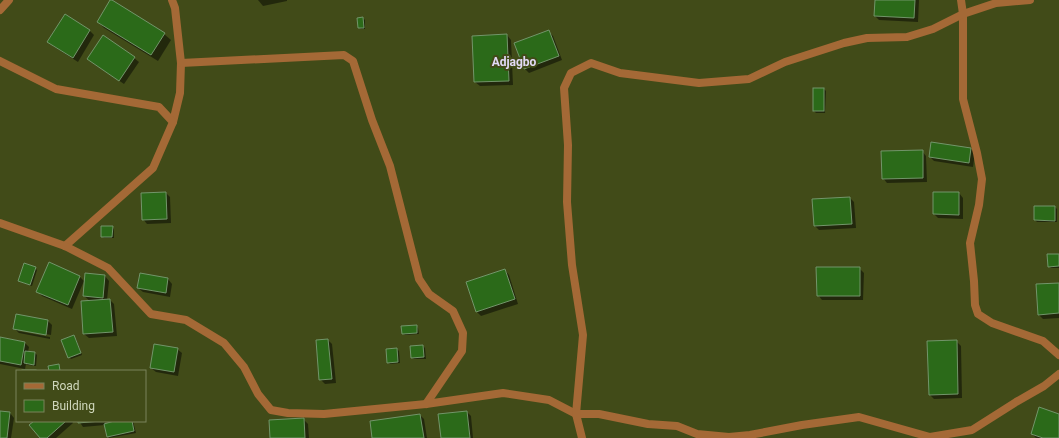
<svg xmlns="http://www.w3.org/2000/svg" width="1059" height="438" viewBox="0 0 1059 438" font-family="Roboto,sans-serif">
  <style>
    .shadow { fill: #0007 }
    .building { fill: #2b6a19; stroke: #72956a }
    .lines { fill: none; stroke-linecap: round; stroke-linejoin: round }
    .minor { stroke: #a46936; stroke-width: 8 }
    .labels { text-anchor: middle; stroke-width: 4; stroke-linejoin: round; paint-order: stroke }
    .quarter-label { font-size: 12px; font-weight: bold; fill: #e2d9f6; stroke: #414b18 }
  </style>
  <rect width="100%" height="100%" fill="#414b18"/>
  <g class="shadow">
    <polygon points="258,0 287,0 287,1 263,6"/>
    <polygon points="876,0 919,0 918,22 879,20 875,16"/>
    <polygon points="65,15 90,31 94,35 78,62 53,46 48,41"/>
    <polygon points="363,18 365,20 365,29 361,29 359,27"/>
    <polygon points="98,22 164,34 171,40 158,61 104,28"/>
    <polygon points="548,31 553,36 562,60 529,73 525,69 515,44"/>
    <polygon points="507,35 511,40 513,85 480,86 475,82 473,37"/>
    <polygon points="134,58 139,62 124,84 93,63"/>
    <polygon points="824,89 826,91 825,113 816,113 814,111"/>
    <polygon points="971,149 975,153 973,167 934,161 930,157"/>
    <polygon points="922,151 926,156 927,182 887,183 883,178"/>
    <polygon points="166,193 170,197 171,223 147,224 143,219"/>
    <polygon points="959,193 963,198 963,219 938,218 934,214"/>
    <polygon points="850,198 854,202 856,228 819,230 815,226 813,200"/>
    <polygon points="1055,207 1057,209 1057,222 1037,222 1035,220"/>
    <polygon points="112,227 114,229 114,238 104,238 102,236"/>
    <polygon points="1059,255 1059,268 1051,268 1049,266"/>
    <polygon points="49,264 80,277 84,281 72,309 42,296 38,292"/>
    <polygon points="35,268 37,270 32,286 21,282 19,280"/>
    <polygon points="859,268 864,273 863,300 822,300 818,295"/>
    <polygon points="505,270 509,275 518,304 481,316 477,312 468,283"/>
    <polygon points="105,276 109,281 107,300 110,300 114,304 117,336 89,338 84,334 90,301 84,296"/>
    <polygon points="168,279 172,284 170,297 143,292 138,288"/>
    <polygon points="1059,284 1059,318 1043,319 1039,315 1037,285"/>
    <polygon points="17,315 48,321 52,325 51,335 18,329 18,331 50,337 50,339 19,333 14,328"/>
    <polygon points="416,326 418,328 419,334 405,335 403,333"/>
    <polygon points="74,337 76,339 82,355 71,359 69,357"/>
    <polygon points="0,338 25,343 29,347 28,352 35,353 37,355 36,366 28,365 26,364 25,369 0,364"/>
    <polygon points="328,340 332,344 336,383 325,384 320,379"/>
    <polygon points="956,341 961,346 962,398 934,399 930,395"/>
    <polygon points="423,346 425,348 426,359 414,359 412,357"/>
    <polygon points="177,349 182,353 178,376 156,372 151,368"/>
    <polygon points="397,349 399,351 400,363 390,364 388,362"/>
    <polygon points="0,412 10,413 14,418 11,438 0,438"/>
    <polygon points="467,412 471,416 473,438 442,438"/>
    <polygon points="420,415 424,419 427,438 373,438"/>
    <polygon points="1059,415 1059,438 1036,438 1032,434"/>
    <polygon points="303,419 308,424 309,438 271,438"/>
    <polygon points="35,421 72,421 73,423 56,438 41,438"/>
    <polygon points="79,421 105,421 105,424 118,421 133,421 136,433 109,438 105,425 83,427"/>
  </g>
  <g class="building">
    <polygon points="110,0 112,0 165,33 151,55 97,22"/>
    <polygon points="875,0 915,0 914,18 874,16"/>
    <polygon points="65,14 90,30 73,58 47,42"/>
    <polygon points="363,17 364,28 358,28 357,18"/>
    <polygon points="549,30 559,56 524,69 514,43"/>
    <polygon points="507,34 509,81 474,82 472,36"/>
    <polygon points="103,35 135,57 119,81 87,59"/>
    <rect x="813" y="88" width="11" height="23"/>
    <polygon points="931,142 971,148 969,163 929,157"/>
    <polygon points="923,150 923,178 882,179 881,151"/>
    <polygon points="166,192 167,219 142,220 141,193"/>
    <polygon points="933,192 959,192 959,215 933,214"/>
    <polygon points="850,197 852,224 814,226 812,199"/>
    <polygon points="1034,206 1055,206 1055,221 1034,220"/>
    <polygon points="101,226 113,226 112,237 101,237"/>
    <polygon points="1047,254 1059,254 1059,266 1048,267"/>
    <polygon points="49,262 80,276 68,305 36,292"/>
    <polygon points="24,263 36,267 30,285 18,281"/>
    <polygon points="816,267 860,267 860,296 817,296"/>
    <polygon points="505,269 515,299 476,312 466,282"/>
    <polygon points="85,273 105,275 103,298 83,296"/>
    <polygon points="140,273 168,278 166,293 137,288"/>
    <polygon points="1059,283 1059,313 1038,315 1036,284"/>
    <polygon points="110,299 113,332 83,334 81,301"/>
    <polygon points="16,314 48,320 46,335 13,329"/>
    <polygon points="417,325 417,333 402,334 401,326"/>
    <polygon points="74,335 81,353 68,358 61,340"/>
    <polygon points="0,337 25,342 21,365 0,361"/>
    <polygon points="328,339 332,379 319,380 316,340"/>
    <polygon points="957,340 958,394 929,395 927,341"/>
    <polygon points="154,344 178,348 174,372 150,368"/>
    <polygon points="423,345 424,357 411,358 410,346"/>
    <polygon points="397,348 398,362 387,363 386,349"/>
    <polygon points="25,351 35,352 34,365 24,363"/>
    <polygon points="59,364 60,371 49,371 48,366"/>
    <rect x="22" y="370" width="14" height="1"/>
    <polygon points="1039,407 1059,414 1059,438 1043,438 1031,434"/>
    <polygon points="0,411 10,412 7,438 0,438"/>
    <polygon points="467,411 470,438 441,438 438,414"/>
    <polygon points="420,414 424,438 372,438 370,421"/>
    <polygon points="304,418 305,438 270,438 269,420"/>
    <polygon points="34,421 66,421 47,438 40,438 29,425"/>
    <polygon points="78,421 101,421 78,423"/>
    <polygon points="114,421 132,421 134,431 107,437 104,424"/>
  </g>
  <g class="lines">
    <g class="minor">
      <polyline points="172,0 175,8 181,63 180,93 173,122"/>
      <polyline points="961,0 963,14 963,99 977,153 982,179 979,205 970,243 974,281 975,305 978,314 992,323 1043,341 1059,355"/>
      <polyline points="0,10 9,0"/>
      <polyline points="0,61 56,89 159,107 173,122 153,168 65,246"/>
      <polyline points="181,63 344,55 353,61 372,120 390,166 419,279 429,294 453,311 463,333 462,351 426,404"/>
      <polyline points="0,223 65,246 108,268 151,314 186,320 224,343 244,367 258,394 271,410 288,413 324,414 426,404 503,393 549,400 576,414 599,414 648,424 677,426 697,434 729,437 750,435 802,425 859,417 930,437 972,430 1016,402 1044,386 1059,374"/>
      <polyline points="582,438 576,414 583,335 572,265 567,202 568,145 564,88 571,73 591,63 620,73 699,83 749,79 785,62 844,43 867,38 907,37 933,29 963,14 996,3 1030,0"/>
    </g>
  </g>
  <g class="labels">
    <g class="quarter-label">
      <text x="514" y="66">Adjagbo</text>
    </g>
  </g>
  <rect x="16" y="370" width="130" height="52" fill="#414b18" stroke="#7a835a"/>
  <rect x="24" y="383" width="20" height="6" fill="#a46936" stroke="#7a835a"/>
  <text x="52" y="390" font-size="12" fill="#cfd7bc">Road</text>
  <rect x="24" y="400" width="20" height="12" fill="#2b6a19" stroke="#7a835a"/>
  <text x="52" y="410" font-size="12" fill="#cfd7bc">Building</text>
</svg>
